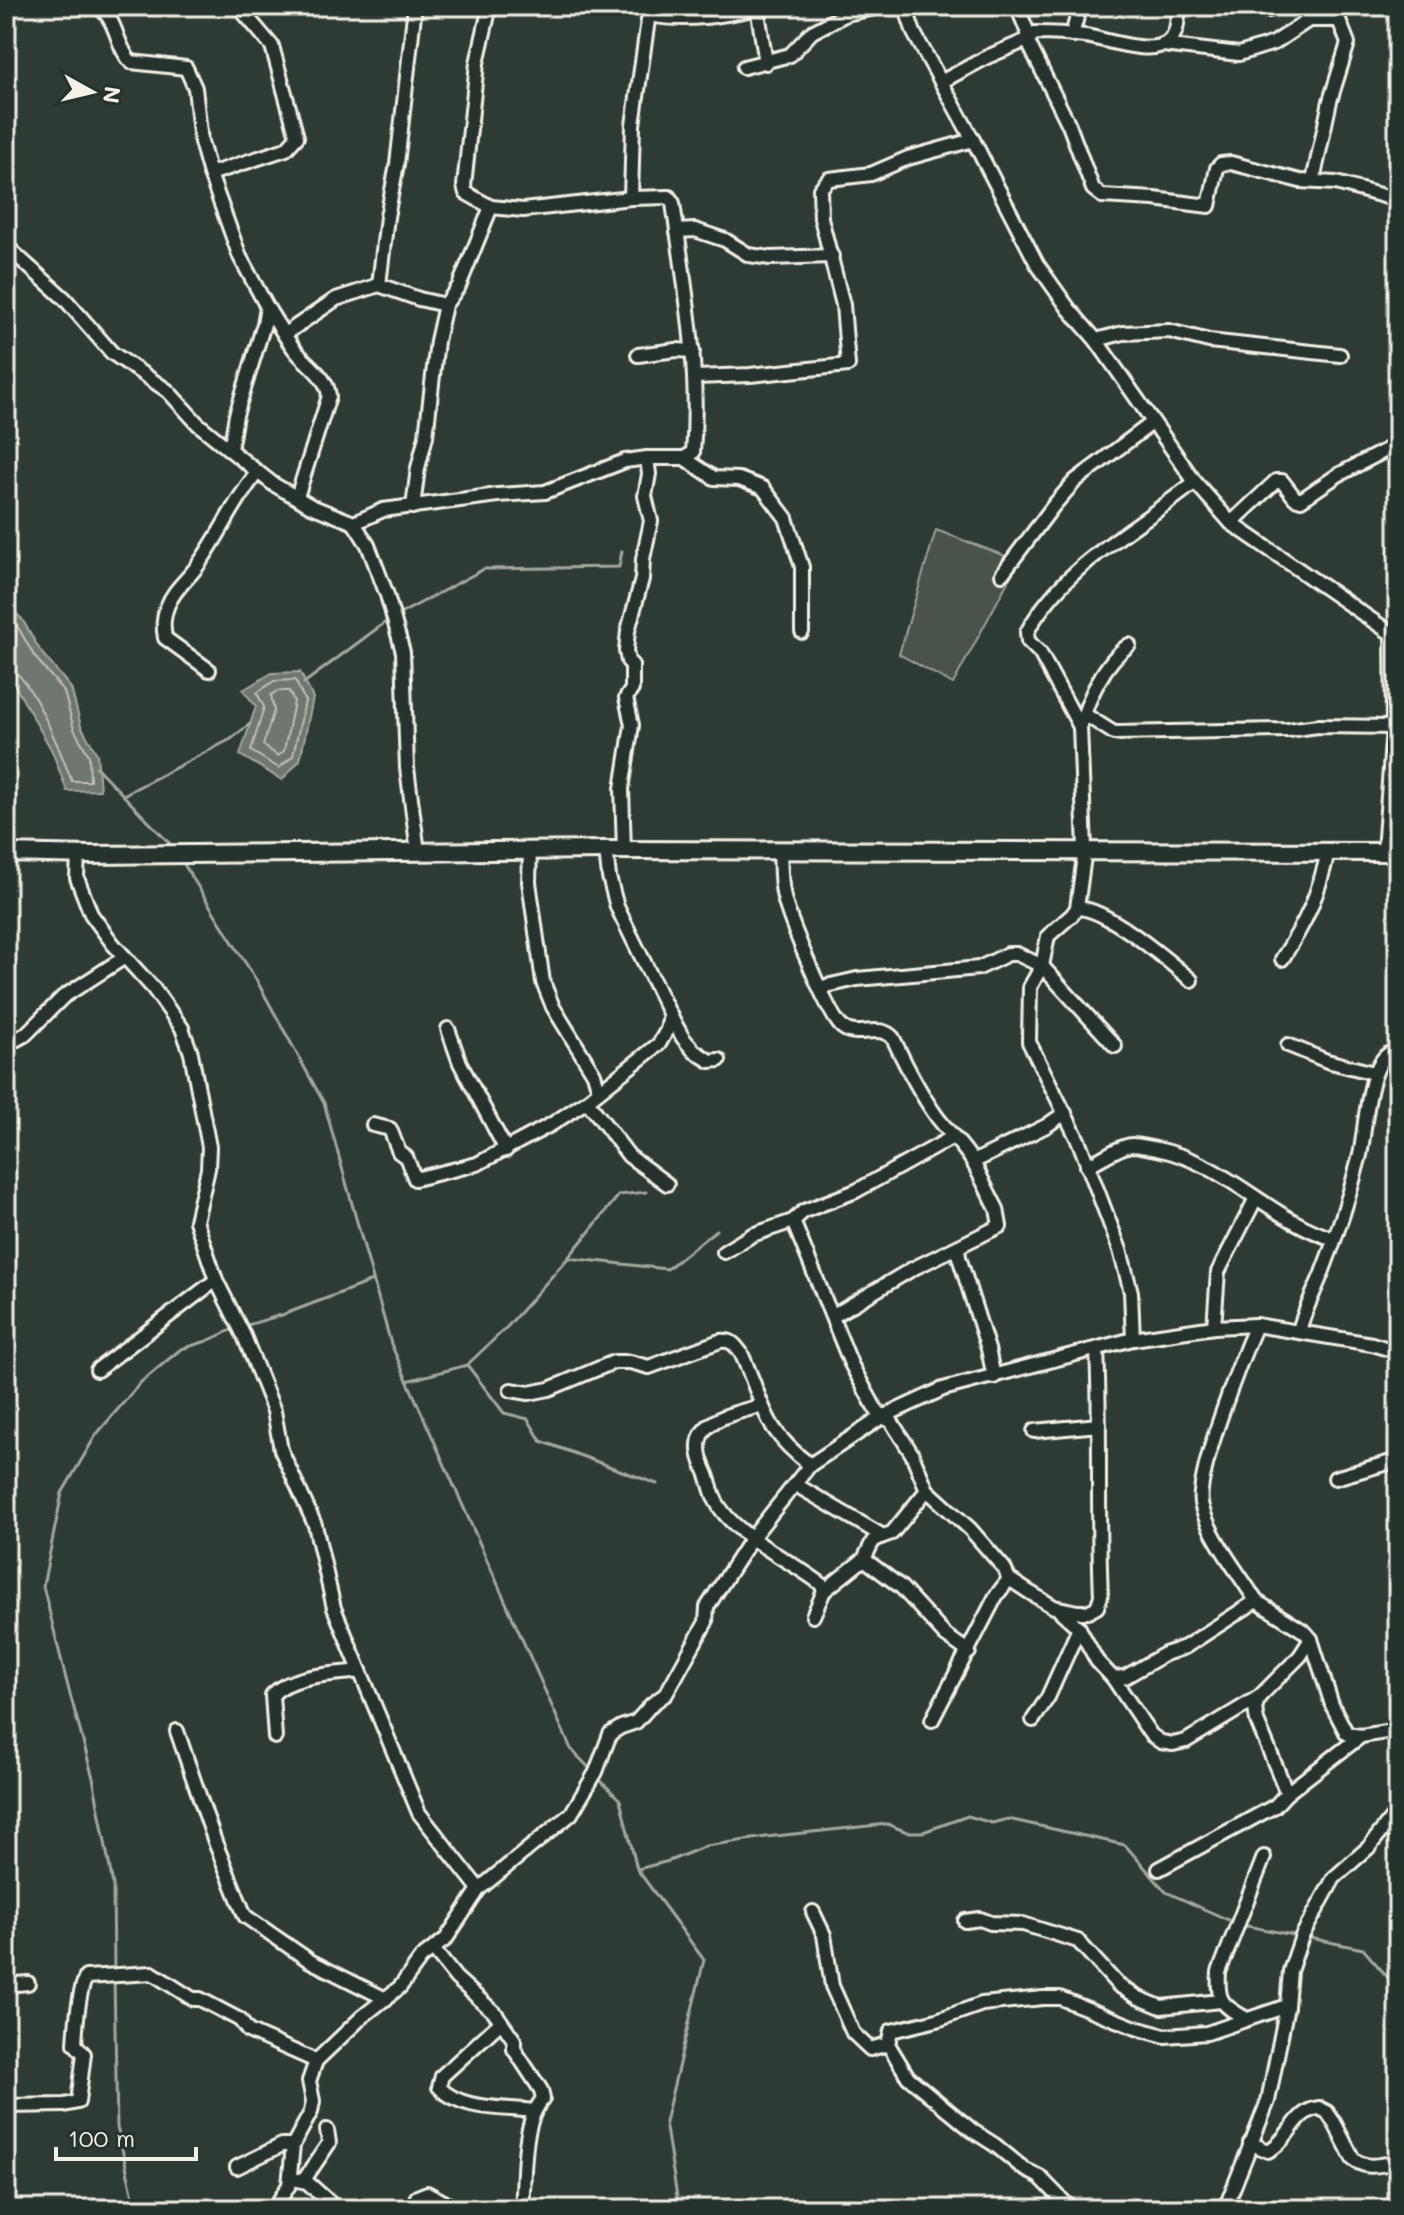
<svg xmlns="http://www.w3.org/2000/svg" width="1404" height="2215" viewBox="0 0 1404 2215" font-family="Mali,sans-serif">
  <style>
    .green { fill: #48524c; stroke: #9ea29a; stroke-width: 2 }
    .water { fill: #6f7770; stroke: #a4a8a0; stroke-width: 2 }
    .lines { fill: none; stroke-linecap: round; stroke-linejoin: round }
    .shore { stroke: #bfc0b8; stroke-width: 2 }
    .stream { stroke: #a4a8a0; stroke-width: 3 }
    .minor-casing { stroke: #f4f1e8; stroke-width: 18 }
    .major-casing { stroke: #f4f1e8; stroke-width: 22 }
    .minor { stroke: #26332d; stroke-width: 12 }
    .major { stroke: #26332d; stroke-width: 16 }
  </style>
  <rect width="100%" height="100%" fill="#2e3b34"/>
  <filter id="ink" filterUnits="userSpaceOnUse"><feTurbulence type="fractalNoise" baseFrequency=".0125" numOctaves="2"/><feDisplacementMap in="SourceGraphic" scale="16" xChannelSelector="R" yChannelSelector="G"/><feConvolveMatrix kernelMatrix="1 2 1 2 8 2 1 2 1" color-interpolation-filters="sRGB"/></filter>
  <g filter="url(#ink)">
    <polygon class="green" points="936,530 1019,561 953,684 899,654"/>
    <g class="water">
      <polygon points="6,604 22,619 41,652 71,688 81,726 97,754 100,790 67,791 52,751 6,670"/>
      <polygon points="300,672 313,698 300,760 282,780 240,755 256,706 243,690 272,673"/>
    </g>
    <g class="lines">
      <g class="shore">
        <path d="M6 615 16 624 35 657 64 692 74 729 89 756 90 781H72C63 759 30 670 6 667"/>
        <polygon points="295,680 305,701 293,756 279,768 251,751 264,707 257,693 274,681"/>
        <polygon points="277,691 289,691 294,702 284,751 278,756 263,745 274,710 271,695"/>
      </g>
      <g class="stream">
        <polyline points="398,615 484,569 619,567 622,551"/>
        <polyline points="304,683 391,618"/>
        <polyline points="96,767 174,848"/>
        <polyline points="123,795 231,739 250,724"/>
        <polyline points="182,861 258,983 324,1103 391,1344 571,1749 592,1771"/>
        <polyline points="568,1258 619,1195 646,1192"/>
        <polyline points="244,1326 285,1314 372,1281"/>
        <polyline points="468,1366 504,1413 528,1419 541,1441 657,1484"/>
        <polyline points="407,1381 467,1365 507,1327 568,1258 667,1269 716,1230"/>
        <polyline points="597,1777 620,1800 637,1869 704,1960 665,2122 679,2209"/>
        <polyline points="638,1869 669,1861 706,1846 766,1837 887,1824 907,1832 923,1832 968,1816 992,1823 1008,1819 1125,1845 1166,1892 1235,1923"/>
        <polyline points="1242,1925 1298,1936"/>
        <polyline points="1305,1937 1363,1949 1398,1989"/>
        <polyline points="114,1971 113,1885 93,1778 67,1683 43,1586 62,1493 96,1435 140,1383 181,1349 207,1341 236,1328"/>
        <polyline points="114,1979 117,2127 136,2209"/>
      </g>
      <g class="minor-casing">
        <g id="minor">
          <path d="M97 6C118 19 115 45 131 62L186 68 195 88 201 142 210 174 240 257 267 307 264 324 236 415 230 450 273 484 311 506 354 523 368 545 387 595 403 652 407 768 418 852"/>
          <polyline points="757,6 766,63"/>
          <polyline points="905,6 914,33 973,140 1037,264 1069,309 1096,340 1195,482 1231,523 1398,638"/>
          <polyline points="1017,6 1030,38"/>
          <polyline points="1237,6 1269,10 1273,6"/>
          <path d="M650 15C687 22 721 16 758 8"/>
          <polyline points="1311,20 1339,20 1348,43 1330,101 1313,181"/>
          <polyline points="1072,35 1080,6"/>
          <polyline points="1027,40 1069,125 1093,189 1102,196 1154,199 1209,206 1217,168 1221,164 1231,163 1300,181 1336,183 1398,200"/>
          <polyline points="1163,45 1239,54 1274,43 1330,6"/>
          <polyline points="744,67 790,55 812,32 846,14 884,6"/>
          <path d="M941 82 987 57 1027 40 1035 33C1052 33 1069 34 1085 36 1106 39 1152 57 1169 41 1179 32 1177 18 1179 6"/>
          <polyline points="210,174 286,149 297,137 272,46 238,6"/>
          <polyline points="631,198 633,125 650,6"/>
          <polyline points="677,231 695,230 725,240 749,255 770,258 832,256"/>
          <polyline points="6,246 65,299 112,353 168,391 198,424 230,450"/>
          <polyline points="379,285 387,217 397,164 415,6"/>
          <path d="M267 307C276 322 285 337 295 350 307 365 327 376 329 396L297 497"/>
          <polyline points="285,334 336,299 379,285 419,299 445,305"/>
          <polyline points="1096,340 1123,333 1169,331 1209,341 1340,355"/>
          <polyline points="638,355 676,350 693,351"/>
          <polyline points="695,377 750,375 848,365 843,305 821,218 820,189 829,179 871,174 908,158 973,140"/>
          <polyline points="684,458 714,478 739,479 763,488 786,518 802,567 802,632"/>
          <polyline points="413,507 418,468 426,436 437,341 445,305 459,286 491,207"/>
          <path d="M354 523 383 510 498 495 545 492 625 461 647 458H684L693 453C700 368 685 287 673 203L669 197 631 198 523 210 491 207 466 193 464 186 477 63 490 6"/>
          <polyline points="1231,523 1276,481 1282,481 1295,498 1301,500 1338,475 1392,447"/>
          <polyline points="1002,574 1054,505 1075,481 1152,423"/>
          <path d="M1129 645C1104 662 1088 699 1080 727L1085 849 1077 908 1072 915 1048 936 1042 966 1030 987 1029 1042 1079 1142 1120 1250 1131 1292 1133 1339"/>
          <path d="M209 670 165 638C163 626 163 618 167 607 174 588 190 578 200 562 221 533 234 501 257 473"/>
          <polyline points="1084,714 1114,733 1288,730 1318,726 1393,727"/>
          <path d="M1080 727 1040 653 1028 641 1027 632C1065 563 1136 530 1195 482"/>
          <polyline points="530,850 529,882 543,982 553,1007 594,1074 599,1090"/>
          <polyline points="606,850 609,877 617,907 670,1015 683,1038 694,1051 710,1061 719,1060"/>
          <polyline points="624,850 622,789 632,725 626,698 632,689 632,665 628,661 626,651 628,631 642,579 643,559 651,521 645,496 649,474 647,458"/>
          <path d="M780 850C781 868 780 887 786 905 792 925 829 1017 842 1027 858 1040 879 1022 893 1038 906 1066 919 1092 937 1117 949 1133 963 1145 973 1162L1046 1126 1065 1113"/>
          <polyline points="1384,852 1393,727 1392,633"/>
          <polyline points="78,854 77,878 91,914 113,944 153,988 182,1028 191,1053 209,1147 208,1169 196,1221 216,1280 244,1336 274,1411 281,1450 315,1525 334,1608 419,1813 479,1889"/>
          <path d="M1077 908C1107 908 1167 960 1191 980"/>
          <path d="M1282 959C1306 922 1319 894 1328 851"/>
          <polyline points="822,987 857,979 979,968 1008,954 1017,954 1042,966 1115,1046"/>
          <polyline points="448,1029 460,1063 506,1150"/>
          <polyline points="6,1045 26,1034 63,997 125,957"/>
          <polyline points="1288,1045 1327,1061 1374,1073"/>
          <polyline points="587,1101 629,1156 667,1184"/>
          <polyline points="373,1125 390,1129 399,1152 406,1157 415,1179 477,1164 552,1124 587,1101 659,1044 667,1030 670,1015"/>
          <path d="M1087 1166C1100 1160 1119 1146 1132 1145 1140 1145 1149 1148 1157 1149 1227 1163 1270 1220 1334 1239"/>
          <path d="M793 1221 851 1364 875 1408 882 1417 891 1421 912 1454 927 1490 970 1529 1004 1568 1009 1579 1029 1592 1054 1607 1078 1612H1088L1097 1607 1101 1596C1097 1514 1101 1432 1097 1350"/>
          <polyline points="958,1247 959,1257 988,1349 994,1377"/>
          <polyline points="724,1252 752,1235 793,1221 804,1211 856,1191 953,1137"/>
          <polyline points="833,1316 912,1269 1000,1226 997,1209 973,1162"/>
          <path d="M1256 1325C1242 1357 1196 1474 1201 1503 1207 1534 1240 1574 1256 1601"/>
          <polyline points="1214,1327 1218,1272 1256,1198"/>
          <path d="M1299 1331C1304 1311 1314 1293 1322 1273 1337 1235 1350 1194 1360 1155 1366 1130 1367 1051 1398 1051"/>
          <polyline points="97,1370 216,1280"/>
          <path d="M511 1390 529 1393 549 1389 614 1362H630L649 1367 720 1341C731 1340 734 1343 741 1353 765 1404 760 1427 810 1465"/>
          <path d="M760 1406C724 1416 683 1423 705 1470 709 1478 710 1486 713 1494 726 1533 790 1559 821 1584L824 1591 813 1616"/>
          <polyline points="1034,1431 1099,1425"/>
          <polyline points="1335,1478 1398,1460"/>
          <polyline points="796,1485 883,1536 892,1533 927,1490"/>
          <polyline points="864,1559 901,1587 945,1635 969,1652"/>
          <polyline points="824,1591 864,1559 873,1541 883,1536"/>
          <polyline points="1060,1611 1079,1628 1097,1661 1113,1678 1151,1735 1161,1742 1173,1744 1186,1741 1259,1697 1300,1656 1311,1639"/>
          <polyline points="1113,1678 1125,1677 1165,1654 1185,1647 1256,1601 1305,1632 1311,1639 1332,1705 1347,1734 1361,1736 1398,1730"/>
          <polyline points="1259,1697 1255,1708 1257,1721 1287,1793"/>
          <polyline points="932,1720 996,1596 1009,1579"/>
          <polyline points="1033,1720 1048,1697 1079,1628"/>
          <polyline points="177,1731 215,1842 245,1916 310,1961 386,1999"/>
          <path d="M275 1737 272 1695C292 1674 332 1675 360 1671"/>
          <polyline points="1159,1869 1275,1806 1287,1793 1361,1736"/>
          <polyline points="813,1912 824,1935 832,1986 853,2033 870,2049 888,2044"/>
          <polyline points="965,1921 980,1919 991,1923 1023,1924 1078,1941 1118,1985 1139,1998 1161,2007 1221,2001"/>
          <path d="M433 1949 456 1978 496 2014 514 2040V2049L541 2090 543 2099C521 2123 525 2177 522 2209"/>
          <polyline points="6,1985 28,1983"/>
          <path d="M1245 2018C1221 2005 1217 2000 1219 1972L1264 1857"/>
          <path d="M501 2022 442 2076 439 2087C461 2111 504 2107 533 2111"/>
          <path d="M6 2106 64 2105 78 2102 84 2054 75 2044C76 2026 78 1993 86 1977L152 1973 193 1999H200L240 2020 248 2031 316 2061"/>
          <path d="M1250 2143 1268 2151C1290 2140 1295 2110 1319 2108L1327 2112 1335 2124 1353 2159C1369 2171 1380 2164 1398 2162"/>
          <polyline points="237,2167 282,2145 293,2145"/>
          <polyline points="297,2180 307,2182 337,2209"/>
          <polyline points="304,2180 329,2143 327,2130"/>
          <polyline points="274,2209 289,2185 293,2145 311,2112 313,2101 309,2081 316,2061 362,2017 400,1987 421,1958 446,1939 479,1889 571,1814 596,1772 610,1734 621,1727 636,1722 652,1704 666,1694 706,1622 707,1607 751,1539 810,1465 882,1417 943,1389 1133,1339 1214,1327 1256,1325 1372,1344 1398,1352"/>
          <polyline points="412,2209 417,2197 427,2193 457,2209"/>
          <polyline points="1071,2209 1040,2177 1024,2169 995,2145 973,2131 908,2077 888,2044 891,2031 937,2020 982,2004 1043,1998 1060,1998 1136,2028 1165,2036 1207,2033 1287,2006"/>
          <polyline points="1225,2209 1268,2101 1287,2006 1290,1971 1302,1936 1334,1878 1369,1847 1394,1815 1398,1801"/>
        </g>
      </g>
      <g class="major-casing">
        <polyline id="major" points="6,853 90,855 606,850 1398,852"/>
      </g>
      <use href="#minor" class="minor"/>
      <use href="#major" class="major"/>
    </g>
  </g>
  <rect width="1404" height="2215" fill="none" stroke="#26332d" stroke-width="32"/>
  <rect x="16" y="16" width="1372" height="2183" fill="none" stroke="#f4f1e8" stroke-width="3" filter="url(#ink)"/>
  <g transform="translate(92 92) rotate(98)" stroke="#26332d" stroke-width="6" paint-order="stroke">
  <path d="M0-6L14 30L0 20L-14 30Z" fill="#f4f1e8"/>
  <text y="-12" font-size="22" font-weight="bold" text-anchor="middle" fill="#f4f1e8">N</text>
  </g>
  <path d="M56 2147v12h140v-12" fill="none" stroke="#f4f1e8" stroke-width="4"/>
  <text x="68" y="2147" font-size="24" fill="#f4f1e8" stroke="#26332d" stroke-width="6" paint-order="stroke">100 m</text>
</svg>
